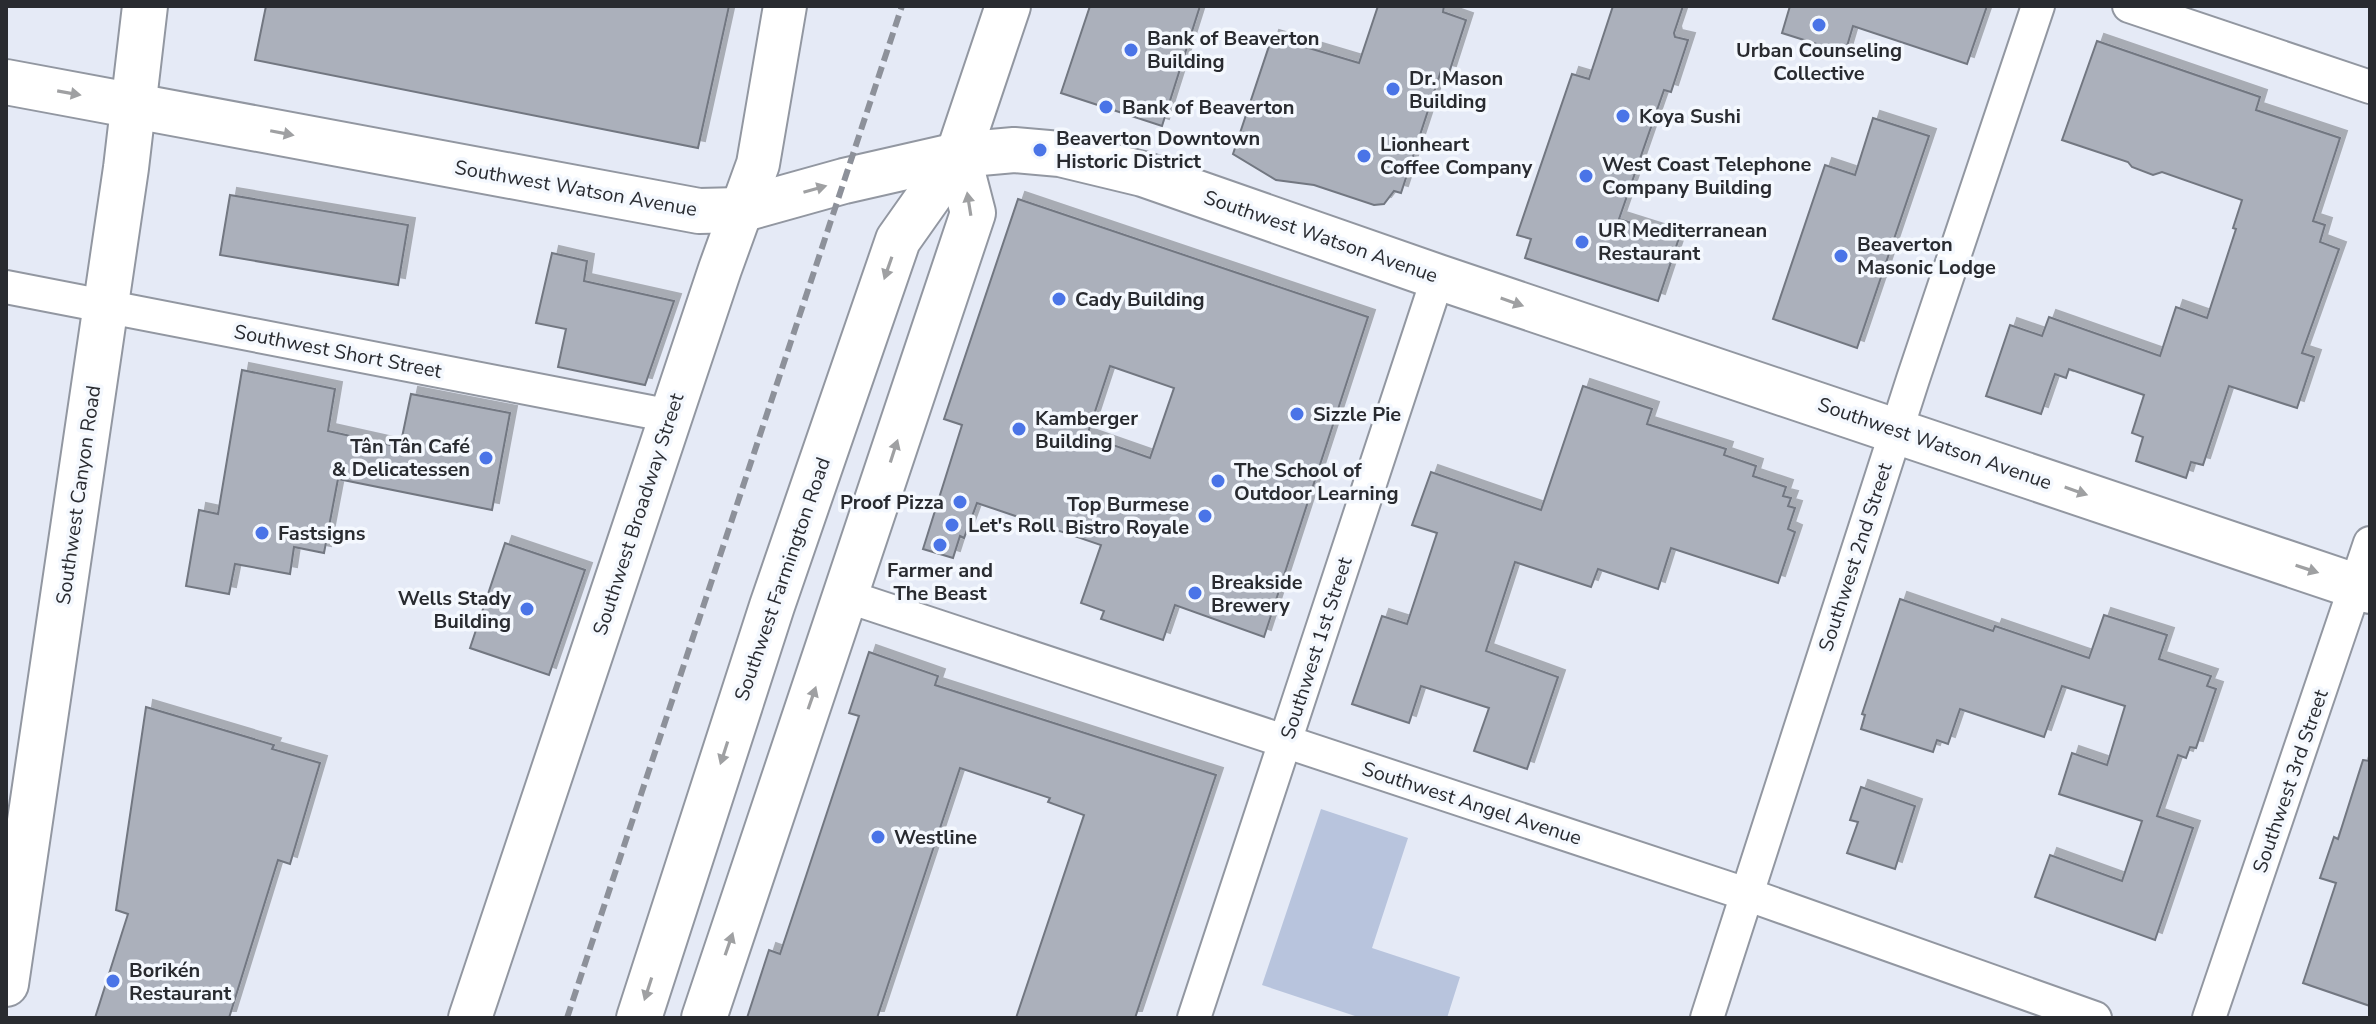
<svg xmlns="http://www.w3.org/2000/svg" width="2376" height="1024" viewBox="0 0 2376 1024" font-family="'Nunito Sans',sans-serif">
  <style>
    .green { fill: #b8c4dd }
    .building { fill: #abb0bb; stroke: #727781; stroke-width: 2; fill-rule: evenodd; filter: url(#shadow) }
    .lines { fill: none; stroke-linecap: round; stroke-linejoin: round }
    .minor-casing { stroke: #9297a1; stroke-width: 36 }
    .tertiary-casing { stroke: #9297a1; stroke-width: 46 }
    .secondary-casing { stroke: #9297a1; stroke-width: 48 }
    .primary-casing { stroke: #9297a1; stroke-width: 48 }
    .minor { stroke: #fff; stroke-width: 32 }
    .tertiary { stroke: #fff; stroke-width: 42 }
    .secondary { stroke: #fff; stroke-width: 44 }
    .primary { stroke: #fff; stroke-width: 44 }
    .rail { stroke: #8d919a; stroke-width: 6; stroke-dasharray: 12 6; stroke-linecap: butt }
    .oneway { fill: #9fa0a2 }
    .poi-dot { fill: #4a74e7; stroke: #f4f8fe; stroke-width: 3 }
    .labels { text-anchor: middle; stroke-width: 7; stroke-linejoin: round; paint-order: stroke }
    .poi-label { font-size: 20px; font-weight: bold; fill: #292b30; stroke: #f4f8fe; text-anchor: start }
    .street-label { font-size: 20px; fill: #292b30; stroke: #f4f8fe }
  </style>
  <defs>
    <filter id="shadow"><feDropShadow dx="7" dy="-7" stdDeviation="0" flood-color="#0004"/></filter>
  </defs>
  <rect width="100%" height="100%" fill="#e5eaf6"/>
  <polygon class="green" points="1321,809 1408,838 1372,948 1460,977 1447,1018 1361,1018 1262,985"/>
  <g class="building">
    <polygon points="266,6 729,6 698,148 255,60"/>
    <polygon points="1090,6 1200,6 1162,126 1061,93"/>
    <polygon points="1378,6 1444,6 1443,12 1466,20 1449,73 1441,71 1401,193 1394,191 1384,204 1374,205 1314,185 1276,180 1233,154 1272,37 1359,63"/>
    <polygon points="1613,6 1683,6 1674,33 1675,37 1688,40 1671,92 1664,90 1619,219 1679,238 1658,301 1525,258 1531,239 1517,235 1572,74 1589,79"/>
    <polygon points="1790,6 1987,6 1967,64 1853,26 1845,53 1782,33"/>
    <polygon points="2097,41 2260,97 2256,110 2340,138 2313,221 2325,225 2320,242 2339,249 2302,353 2314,357 2297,408 2229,386 2203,465 2191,462 2186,478 2136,461 2143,437 2132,433 2144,395 2069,369 2066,378 2055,374 2041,414 1986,396 2010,325 2042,336 2049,317 2160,356 2176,307 2207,318 2236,229 2233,228 2242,200 2162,172 2153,175 2132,167 2128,162 2062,140"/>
    <polygon points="1873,118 1929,136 1857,348 1773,319 1825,165 1855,175"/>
    <polygon points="230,195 408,225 398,285 220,255"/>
    <path d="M1018 199 1368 317 1264 637 1175 605 1163 640 1101 619 1104 611 1081 603 1101 545 977 503 964 538 960 536 953 558 923 549 962 425 944 419ZM1110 366 1174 388 1150 458 1087 436Z"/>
    <polygon points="552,253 587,261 584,281 674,301 645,385 558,367 566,329 536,323"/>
    <polygon points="242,370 335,389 328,431 400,447 411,394 510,413 492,510 338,479 324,553 294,547 290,574 235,564 229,594 186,586 199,510 218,514"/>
    <polygon points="1583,386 1652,409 1647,424 1726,449 1724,455 1756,466 1753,476 1786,487 1783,496 1791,498 1788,506 1795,508 1788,529 1795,532 1778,583 1671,548 1658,589 1598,569 1591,587 1515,562 1486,651 1558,677 1527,769 1474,751 1489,708 1421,686 1409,723 1352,704 1382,616 1407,624 1437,533 1412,525 1431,472 1541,510"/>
    <polygon points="505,543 585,570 549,675 470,648"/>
    <polygon points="1900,599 1993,631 1995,626 2089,658 2104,615 2167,635 2159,659 2211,676 2207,686 2216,689 2196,748 2190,747 2186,758 2178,755 2157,816 2193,828 2155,940 2035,897 2050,855 2122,881 2142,821 2059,794 2072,753 2107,765 2125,706 2062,686 2044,737 1960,709 1948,744 1937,740 1933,752 1861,729 1865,715 1862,714"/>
    <polygon points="869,652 938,676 935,685 1216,775 1135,1018 1016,1018 1084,815 1048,802 1050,798 960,768 877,1018 747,1018 769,950 780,954 806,876 859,716 849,713"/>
    <polygon points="146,707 274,745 272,749 320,763 290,864 278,860 229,1018 95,1018 128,914 116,910"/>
    <polygon points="2363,760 2370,761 2370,1006 2303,983 2336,883 2320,878 2334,837 2338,839"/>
    <polygon points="1861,787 1915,806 1895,869 1847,853 1858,822 1850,820"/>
  </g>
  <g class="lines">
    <g class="minor-casing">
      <g id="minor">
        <polyline points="2129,6 2370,87"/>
        <polyline points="6,287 671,416"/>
        <polyline points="846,596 1746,894 2095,1018"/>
        <polyline points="1194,1018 1438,277"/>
        <polyline points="1707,1018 1913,379 2038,6"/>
        <polyline points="2209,1018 2370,543"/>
      </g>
    </g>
    <g class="tertiary-casing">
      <polyline id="tertiary" points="470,1018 720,269 758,164 785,6"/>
    </g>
    <g class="secondary-casing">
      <polyline id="secondary" points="6,82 699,211 740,210 844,181 958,155 1014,150 1060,154 1143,174 1438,277 2370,591"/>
    </g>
    <g class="primary-casing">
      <g id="primary">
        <polyline points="6,984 126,168 145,6"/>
        <polyline points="639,1018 772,606 898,240 958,155 1008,6"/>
        <polyline points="704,1018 973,213 958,155"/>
      </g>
    </g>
    <use href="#minor" class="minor"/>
    <use href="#tertiary" class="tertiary"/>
    <use href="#secondary" class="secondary"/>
    <use href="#primary" class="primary"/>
    <polyline class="rail" points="567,1018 902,6"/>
  </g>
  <defs><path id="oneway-solid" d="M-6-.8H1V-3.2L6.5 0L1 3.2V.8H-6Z" transform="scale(2)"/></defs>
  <g class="oneway">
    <use href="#oneway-solid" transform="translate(69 93) rotate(10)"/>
    <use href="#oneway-solid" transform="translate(282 133) rotate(11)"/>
    <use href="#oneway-solid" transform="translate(815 189) rotate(-16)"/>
    <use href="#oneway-solid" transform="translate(969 204) rotate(-99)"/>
    <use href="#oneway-solid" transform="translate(888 268) rotate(109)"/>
    <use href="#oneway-solid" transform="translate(1512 302) rotate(19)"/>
    <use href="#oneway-solid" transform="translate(894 451) rotate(-72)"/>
    <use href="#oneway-solid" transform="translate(2076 491) rotate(19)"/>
    <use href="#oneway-solid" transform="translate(2307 569) rotate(18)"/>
    <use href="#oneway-solid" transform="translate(812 698) rotate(-71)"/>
    <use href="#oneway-solid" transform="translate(724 753) rotate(108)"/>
    <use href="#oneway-solid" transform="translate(729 944) rotate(-71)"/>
    <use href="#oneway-solid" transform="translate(648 989) rotate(108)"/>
  </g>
  <g class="poi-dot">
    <circle cx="1819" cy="25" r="8"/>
    <circle cx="1131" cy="50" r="8"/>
    <circle cx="1393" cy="89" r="8"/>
    <circle cx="1106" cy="107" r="8"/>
    <circle cx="1623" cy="116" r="8"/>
    <circle cx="1040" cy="150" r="8"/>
    <circle cx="1364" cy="156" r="8"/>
    <circle cx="1586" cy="176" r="8"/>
    <circle cx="1582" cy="242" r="8"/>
    <circle cx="1841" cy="256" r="8"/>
    <circle cx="1059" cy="299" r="8"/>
    <circle cx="1297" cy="414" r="8"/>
    <circle cx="1019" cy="429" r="8"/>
    <circle cx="486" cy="458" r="8"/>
    <circle cx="1218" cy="481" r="8"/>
    <circle cx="960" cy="502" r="8"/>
    <circle cx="1205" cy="516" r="8"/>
    <circle cx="952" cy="525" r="8"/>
    <circle cx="262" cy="533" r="8"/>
    <circle cx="940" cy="545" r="8"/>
    <circle cx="1195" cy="593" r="8"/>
    <circle cx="527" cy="609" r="8"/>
    <circle cx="878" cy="837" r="8"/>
    <circle cx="113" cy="981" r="8"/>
  </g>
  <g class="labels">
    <g class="poi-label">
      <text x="1147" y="45">Bank of Beaverton<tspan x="1147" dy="23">Building</tspan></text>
      <text x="1819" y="57" text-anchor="middle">Urban Counseling<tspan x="1819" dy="23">Collective</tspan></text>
      <text x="1409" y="85">Dr. Mason<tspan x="1409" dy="23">Building</tspan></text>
      <text x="1122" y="114">Bank of Beaverton</text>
      <text x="1639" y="123">Koya Sushi</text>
      <text x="1056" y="145">Beaverton Downtown<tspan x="1056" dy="23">Historic District</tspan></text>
      <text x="1380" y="151">Lionheart<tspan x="1380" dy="23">Coffee Company</tspan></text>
      <text x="1602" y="171">West Coast Telephone<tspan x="1602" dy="23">Company Building</tspan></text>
      <text x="1598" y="237">UR Mediterranean<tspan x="1598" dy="23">Restaurant</tspan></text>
      <text x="1857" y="251">Beaverton<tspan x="1857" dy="23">Masonic Lodge</tspan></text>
      <text x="1075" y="306">Cady Building</text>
      <text x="1313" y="421">Sizzle Pie</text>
      <text x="1035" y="425">Kamberger<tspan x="1035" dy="23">Building</tspan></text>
      <text x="470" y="453" text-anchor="end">Tân Tân Café<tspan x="470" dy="23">&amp; Delicatessen</tspan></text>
      <text x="1234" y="477">The School of<tspan x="1234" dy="23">Outdoor Learning</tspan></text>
      <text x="944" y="509" text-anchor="end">Proof Pizza</text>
      <text x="1189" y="511" text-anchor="end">Top Burmese<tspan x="1189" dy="23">Bistro Royale</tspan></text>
      <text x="968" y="532">Let's Roll</text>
      <text x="278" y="540">Fastsigns</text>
      <text x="940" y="577" text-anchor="middle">Farmer and<tspan x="940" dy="23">The Beast</tspan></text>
      <text x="1211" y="589">Breakside<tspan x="1211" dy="23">Brewery</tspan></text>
      <text x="511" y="605" text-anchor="end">Wells Stady<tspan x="511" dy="23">Building</tspan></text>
      <text x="894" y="844">Westline</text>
      <text x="129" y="977">Borikén<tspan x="129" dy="23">Restaurant</tspan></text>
    </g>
    <g class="street-label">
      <text transform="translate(576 188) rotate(10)" y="7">Southwest Watson Avenue</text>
      <text transform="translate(1321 236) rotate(19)" y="7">Southwest Watson Avenue</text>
      <text transform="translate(338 351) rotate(11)" y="7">Southwest Short Street</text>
      <text transform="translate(1935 443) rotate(19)" y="7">Southwest Watson Avenue</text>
      <text transform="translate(78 495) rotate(-82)" y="7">Southwest Canyon Road</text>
      <text transform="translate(638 514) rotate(-72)" y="7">Southwest Broadway Street</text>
      <text transform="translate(1855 557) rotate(-72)" y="7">Southwest 2nd Street</text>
      <text transform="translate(782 579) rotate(-71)" y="7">Southwest Farmington Road</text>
      <text transform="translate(1316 648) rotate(-72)" y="7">Southwest 1st Street</text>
      <text transform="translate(2290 781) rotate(-71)" y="7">Southwest 3rd Street</text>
      <text transform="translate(1472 803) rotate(18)" y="7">Southwest Angel Avenue</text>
    </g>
  </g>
  <rect width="2376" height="1024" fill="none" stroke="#292b30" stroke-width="16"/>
</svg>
